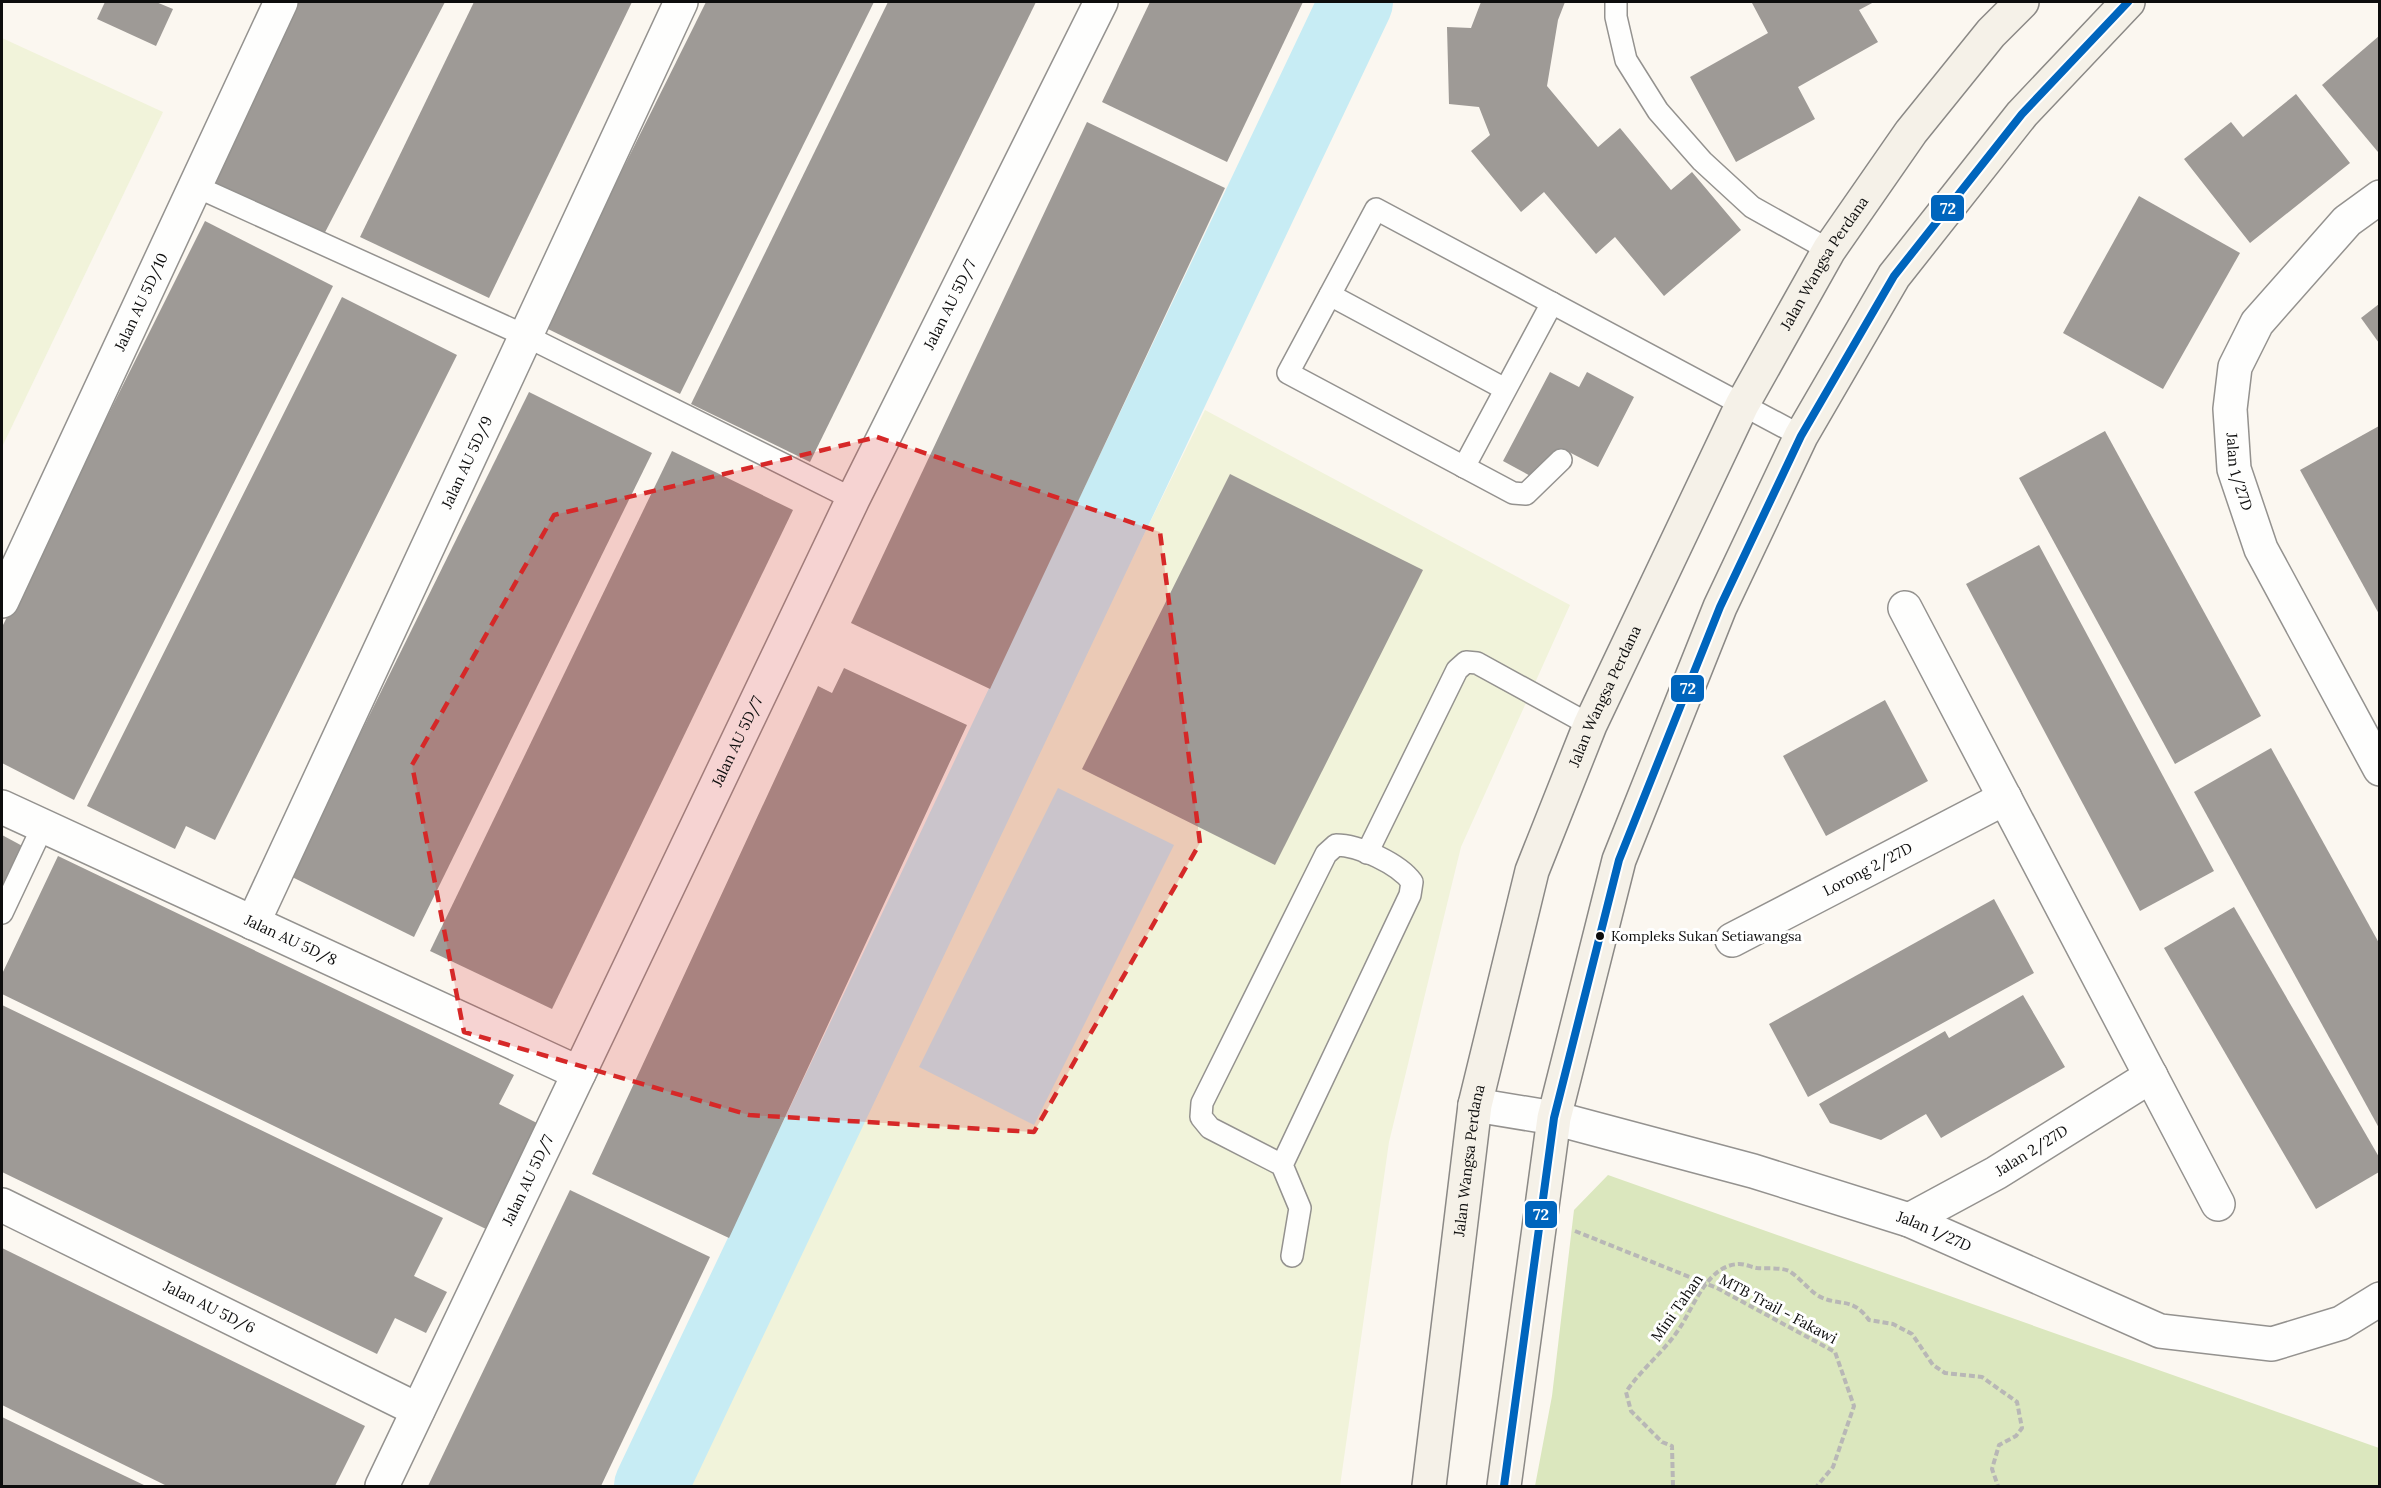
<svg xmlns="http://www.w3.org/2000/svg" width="2381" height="1488" viewBox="0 0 2381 1488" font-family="Lora,serif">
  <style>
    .forest { fill: #dbe7be }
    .pitch { fill: #f1f3da }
    .water { fill: #c7ecf4 }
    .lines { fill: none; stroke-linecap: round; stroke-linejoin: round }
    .river { stroke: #c7ecf4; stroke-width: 74 }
    .building { fill: #9e9a96 }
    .lane-casing { stroke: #94928f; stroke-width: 24 }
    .street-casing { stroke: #94928f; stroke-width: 36 }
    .secondary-casing { stroke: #8b8986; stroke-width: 36 }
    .path { stroke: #b8b7b6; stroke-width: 4; stroke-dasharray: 6 3; stroke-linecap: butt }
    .lane { stroke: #fefefd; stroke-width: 21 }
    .street { stroke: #fefefd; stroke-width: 33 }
    .secondary { stroke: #f5f1e8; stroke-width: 33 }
    .bus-1-casing { stroke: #fff; stroke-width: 12 }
    .bus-1 { stroke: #0065bd; stroke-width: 8 }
    .marked { fill: #d62828; fill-opacity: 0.2; stroke: #d62828; stroke-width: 4.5; stroke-dasharray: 12 8; stroke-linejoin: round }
    .bus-dot { fill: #0d0d0d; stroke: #fff; stroke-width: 2 }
    .labels { text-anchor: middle; stroke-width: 6; stroke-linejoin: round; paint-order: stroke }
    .bus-label { font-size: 14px; fill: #0d0d0d; stroke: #fff; text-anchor: start }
    .street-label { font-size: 15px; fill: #0d0d0d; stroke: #fff }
    .line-badge { stroke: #fff; stroke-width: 2 }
    .badge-label { font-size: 16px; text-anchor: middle; font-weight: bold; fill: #fff }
  </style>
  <rect width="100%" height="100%" fill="#fbf7f0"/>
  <polygon class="forest" points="1608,1175 2379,1448 2379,1486 1535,1486 1552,1396 1574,1210"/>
  <g class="pitch">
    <polygon points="2,38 163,112 2,447"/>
    <polygon points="1205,410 1570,605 1461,847 1389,1142 1340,1486 678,1486"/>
  </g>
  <polygon class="water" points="1058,788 1174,845 1034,1125 919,1067"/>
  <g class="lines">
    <polyline class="river" points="651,1486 1356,2"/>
  </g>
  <g class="building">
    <polygon points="105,2 156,2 173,9 156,46 97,19"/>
    <polygon points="298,2 445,2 321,240 205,180"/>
    <polygon points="474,2 632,2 489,298 360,237"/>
    <polygon points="706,2 874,2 680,394 544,327"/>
    <polygon points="888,2 1036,2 810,462 691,404"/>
    <polygon points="1150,2 1303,2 1227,162 1102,102"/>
    <polygon points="1481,2 1565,2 1558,20 1547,86 1598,147 1620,128 1671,190 1692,172 1741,230 1664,296 1615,237 1596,254 1544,192 1521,212 1471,151 1490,135 1479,107 1449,104 1447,27 1471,28"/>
    <polygon points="1754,2 1874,2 1859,10 1878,42 1798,87 1815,119 1736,162 1690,77 1768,33 1752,3"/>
    <polygon points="2379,36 2379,150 2378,152 2322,85"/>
    <polygon points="2296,94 2350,163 2250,243 2184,159 2231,122 2243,137"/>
    <polygon points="1087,122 1225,188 990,689 851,623"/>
    <polygon points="2139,196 2240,253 2163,389 2063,333"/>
    <polygon points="205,221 333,286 74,800 2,763 2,627"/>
    <polygon points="342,297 457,355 215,840 186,826 175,849 87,806"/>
    <polygon points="2379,304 2379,343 2361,318"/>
    <polygon points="1550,372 1579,387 1587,372 1634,397 1598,467 1567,451 1549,486 1503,461"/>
    <polygon points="529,392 652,453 414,937 290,876"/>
    <polygon points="2379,426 2379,614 2300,470"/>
    <polygon points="2105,431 2261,716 2175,764 2019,478"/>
    <polygon points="672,451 793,510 552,1009 430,951"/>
    <polygon points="1230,474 1423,570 1275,865 1082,769"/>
    <polygon points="2039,545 2214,871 2140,911 1966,584"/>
    <polygon points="844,668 967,725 729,1238 592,1174 818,686 832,693"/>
    <polygon points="1885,700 1928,781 1826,836 1783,756"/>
    <polygon points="2271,748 2379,943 2379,1128 2194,792"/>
    <polygon points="2,835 28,849 2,902"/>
    <polygon points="58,856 514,1075 499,1104 537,1123 486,1229 2,994 2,974"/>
    <polygon points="1994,899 2034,973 1808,1097 1769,1024"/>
    <polygon points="2234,907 2379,1157 2379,1172 2316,1209 2164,948"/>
    <polygon points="2023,995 2065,1067 1941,1138 1926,1114 1881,1140 1830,1123 1819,1104 1945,1031 1949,1038"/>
    <polygon points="2,1005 443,1218 414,1276 447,1292 426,1333 395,1318 377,1354 2,1172"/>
    <polygon points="570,1190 710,1257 601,1486 428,1486"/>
    <polygon points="2,1248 365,1426 335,1486 167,1486 2,1405"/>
    <polygon points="2,1417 62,1446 146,1486 2,1486"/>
  </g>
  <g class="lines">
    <g class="lane-casing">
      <g id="lane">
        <polyline points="1616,2 1616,17 1626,60 1658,111 1702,161 1752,207 1829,250"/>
        <polyline points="195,186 526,336 853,499"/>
        <polyline points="1330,295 1505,389"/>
        <polyline points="1561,460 1526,494 1513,493 1288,373 1376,209 1801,436"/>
        <polyline points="1464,467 1552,303"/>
        <polyline points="1367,853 1457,670 1466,662 1477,663 1590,725"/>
        <polyline points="2,913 43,826"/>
        <path d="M1282 1165 1410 895 1412 882C1399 864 1359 845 1336 845L1326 854 1202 1103 1201 1117 1210 1128 1282 1165 1300 1208 1292 1256"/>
      </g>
    </g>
    <g class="street-casing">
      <g id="street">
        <path id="s1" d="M2380 197 2347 221 2257 323 2235 367 2230 409 2234 469 2261 549 2380 769"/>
        <path id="s2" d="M2 601 281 2"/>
        <polyline points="1905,608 2218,1204"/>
        <path id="s3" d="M2 807 579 1073"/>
        <path id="s4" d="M253 923 681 2"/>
        <path id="s5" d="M1732 940 2005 798"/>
        <path id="s6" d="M1475 1105 1554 1118 1753 1171 1909 1220 2160 1331 2272 1344 2341 1323 2380 1299"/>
        <path id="s7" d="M2 1205 418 1410"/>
        <path id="s8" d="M1909 1220 1996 1173 2151 1076"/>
        <path id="s9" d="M382 1486 853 499 1101 2"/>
      </g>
    </g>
    <g class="secondary-casing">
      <g id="secondary">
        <path id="s10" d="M1429 1486 1475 1105 1532 871 1590 725 1742 405 1829 250 1911 132 1991 33 2022 2"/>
        <polyline points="1504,1486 1554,1118 1619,860 1720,607 1801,436 1894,276 2022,114 2128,2"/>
      </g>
    </g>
    <g class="path">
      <polyline points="1575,1231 1717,1288 1835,1352 1854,1406 1833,1467 1817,1486"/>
      <path d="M1673 1486 1672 1446 1662 1442 1631 1411 1626 1392C1642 1368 1664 1352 1679 1329 1694 1307 1707 1265 1739 1264 1745 1264 1751 1267 1757 1268 1767 1269 1780 1267 1789 1271 1800 1278 1807 1288 1817 1295 1839 1308 1851 1295 1869 1320L1893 1324 1912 1334 1933 1365 1945 1373 1982 1377 2017 1402 2022 1428 2016 1436 1999 1445 1992 1469 1998 1486"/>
    </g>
    <use href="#lane" class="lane"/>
    <use href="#street" class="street"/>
    <use href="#secondary" class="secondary"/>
    <g class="bus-1-casing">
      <polyline id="bus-1" points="1504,1486 1554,1118 1619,860 1720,607 1801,436 1894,276 2022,114 2128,2"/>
    </g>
    <use href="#bus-1" class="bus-1"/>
  </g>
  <path class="marked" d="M877 437 1160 532 1200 843 1034 1132 749 1115 464 1032 412 765 554 515Z"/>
  <circle class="bus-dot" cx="1600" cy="936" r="5"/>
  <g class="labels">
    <g class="bus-label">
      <text x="1611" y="941">Kompleks Sukan Setiawangsa</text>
    </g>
    <g class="street-label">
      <text dy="5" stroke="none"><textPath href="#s10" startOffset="1300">Jalan Wangsa Perdana</textPath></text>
      <text dy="5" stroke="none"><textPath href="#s2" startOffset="330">Jalan AU 5D/10</textPath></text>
      <text dy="5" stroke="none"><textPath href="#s9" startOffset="1311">Jalan AU 5D/7</textPath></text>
      <text dy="5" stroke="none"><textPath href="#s4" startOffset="508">Jalan AU 5D/9</textPath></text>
      <text dy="5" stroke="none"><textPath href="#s1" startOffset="332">Jalan 1/27D</textPath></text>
      <text dy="5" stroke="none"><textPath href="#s10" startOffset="814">Jalan Wangsa Perdana</textPath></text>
      <text dy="5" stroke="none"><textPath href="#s9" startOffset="825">Jalan AU 5D/7</textPath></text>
      <text dy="5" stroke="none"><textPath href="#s5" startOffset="153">Lorong 2/27D</textPath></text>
      <text dy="5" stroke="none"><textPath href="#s3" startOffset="318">Jalan AU 5D/8</textPath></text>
      <text dy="5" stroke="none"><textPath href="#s8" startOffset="141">Jalan 2/27D</textPath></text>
      <text dy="5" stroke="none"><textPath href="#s10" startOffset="328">Jalan Wangsa Perdana</textPath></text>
      <text dy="5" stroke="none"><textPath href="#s9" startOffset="339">Jalan AU 5D/7</textPath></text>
      <text dy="5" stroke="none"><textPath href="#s6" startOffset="477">Jalan 1/27D</textPath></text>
      <text dy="5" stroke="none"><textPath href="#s7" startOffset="231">Jalan AU 5D/6</textPath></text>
      <text transform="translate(1677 1308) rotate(-55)" y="5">Mini Tahan</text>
      <text transform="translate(1778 1309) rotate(28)" y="5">MTB Trail - Fakawi</text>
    </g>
  </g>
  <g class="line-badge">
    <rect x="1930" y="194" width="35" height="28" rx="6" fill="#0065bd"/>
    <rect x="1670" y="674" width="35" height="29" rx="6" fill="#0065bd"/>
    <rect x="1524" y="1200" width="34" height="29" rx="6" fill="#0065bd"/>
  </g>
  <g class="badge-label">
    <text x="1948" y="214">72</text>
    <text x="1688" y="694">72</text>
    <text x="1541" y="1220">72</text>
  </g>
  <rect width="2381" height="1488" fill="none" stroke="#0d0d0d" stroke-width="6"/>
</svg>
